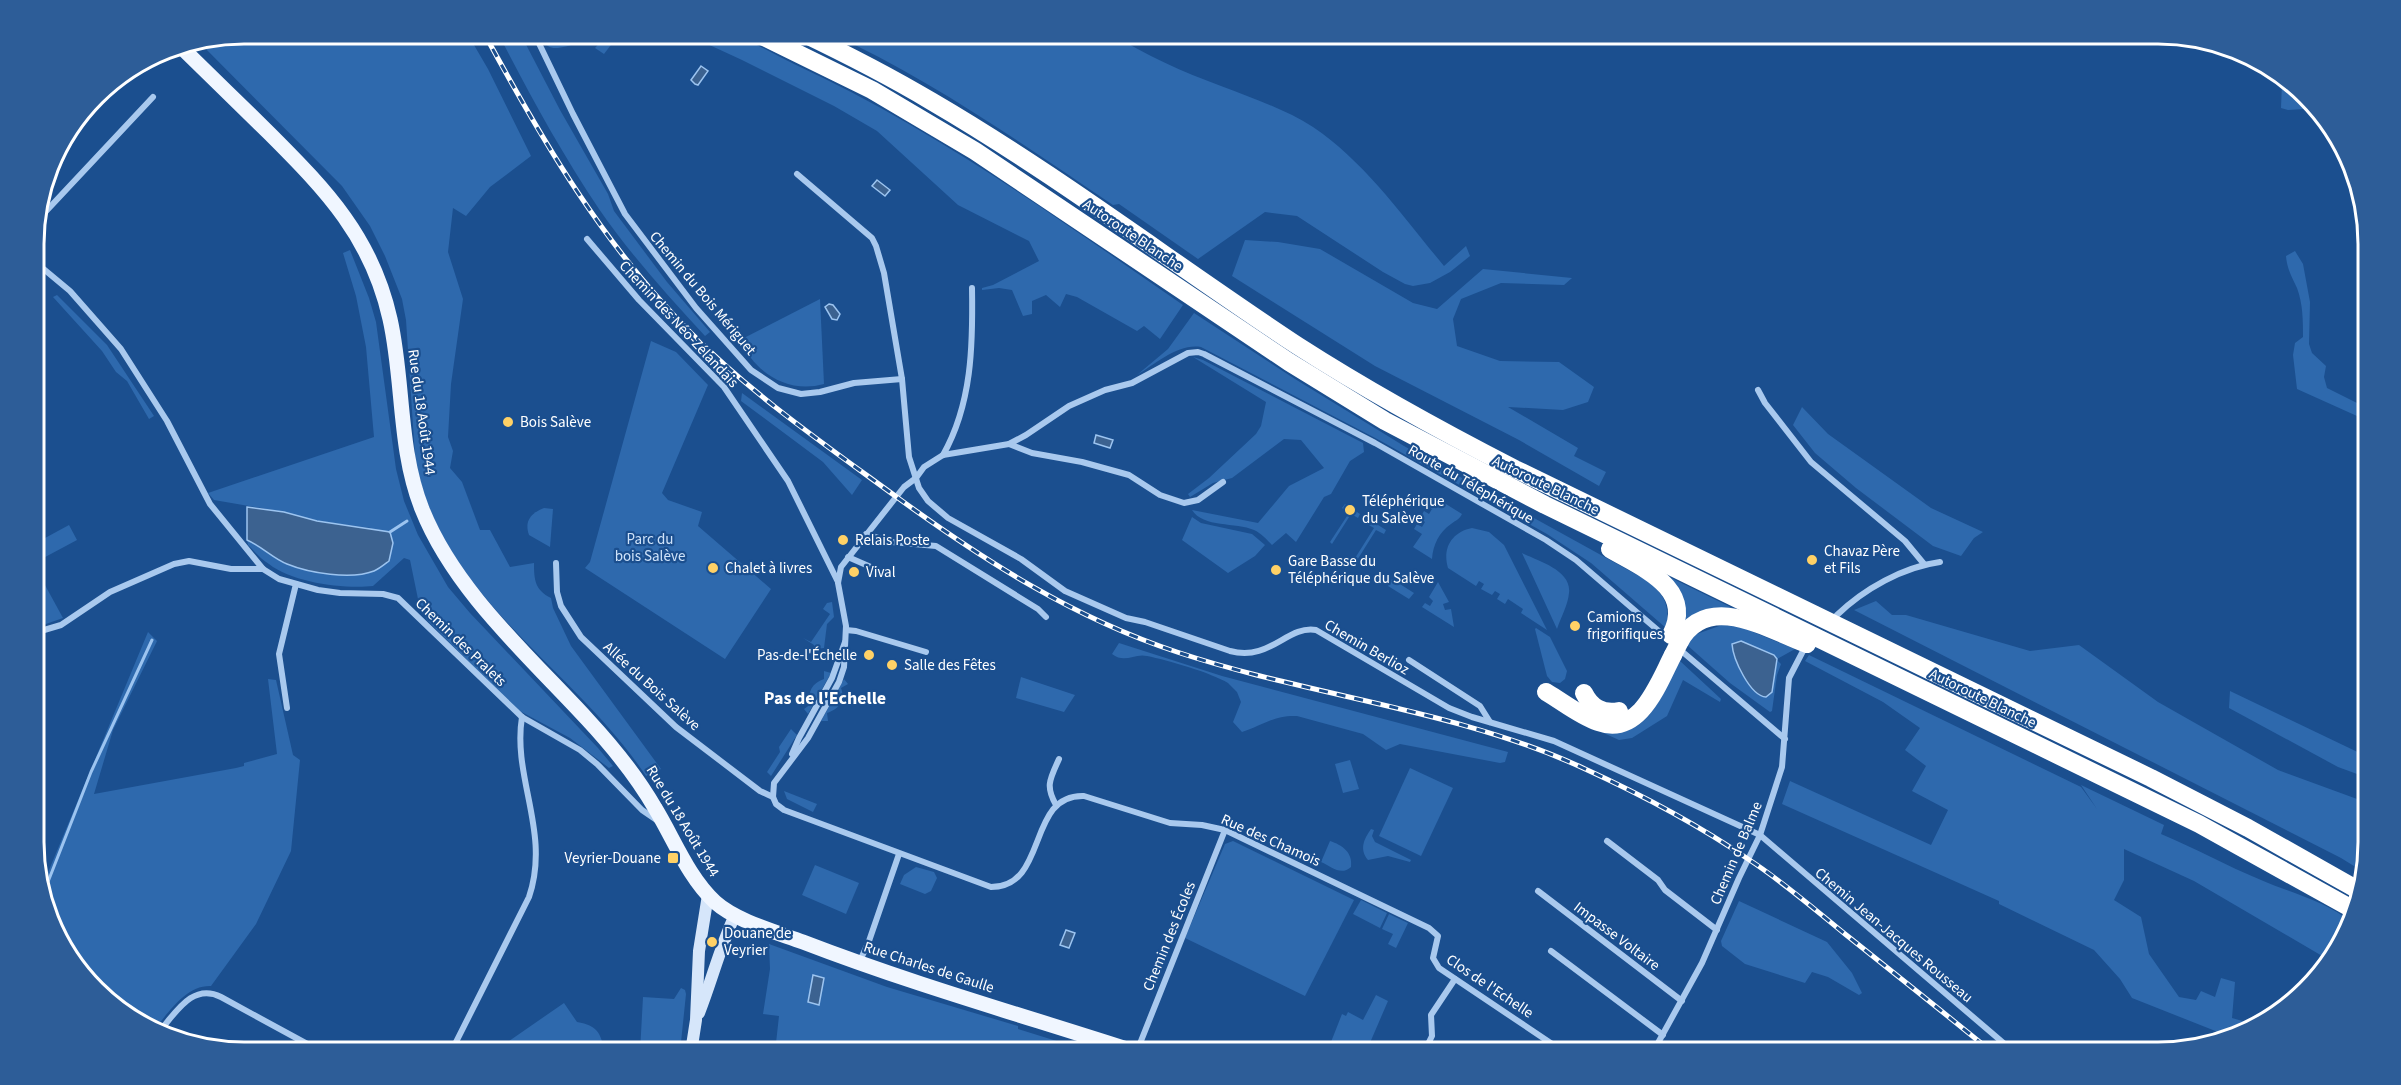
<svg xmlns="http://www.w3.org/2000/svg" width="2401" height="1085" viewBox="0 0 2401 1085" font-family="'Source Sans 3',sans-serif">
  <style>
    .green { fill: #2e69ad }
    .water { fill: #3c6290; stroke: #9cc4f0; stroke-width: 1.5 }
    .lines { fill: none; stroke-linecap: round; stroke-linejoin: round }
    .stream { stroke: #9cc4f0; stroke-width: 3 }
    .street { stroke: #a9c9ee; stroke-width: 6 }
    .secondary { stroke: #d6e6fa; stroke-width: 12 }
    .primary { stroke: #f0f6ff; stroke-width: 15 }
    .highway { stroke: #fff; stroke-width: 18 }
    .rail-casing { stroke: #fff; stroke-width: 5 }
    .rail { stroke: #1b4f8f; stroke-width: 3; stroke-dasharray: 9; stroke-linecap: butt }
    .highway-bridge { stroke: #fff; stroke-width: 18 }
    .poi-dot { fill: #ffd166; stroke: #1b4f8f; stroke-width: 2 }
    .labels { text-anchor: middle; stroke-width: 4.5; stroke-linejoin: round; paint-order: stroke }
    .street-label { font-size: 15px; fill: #fff; stroke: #1b4f8f }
    .poi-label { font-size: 15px; fill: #fff; stroke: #1b4f8f; text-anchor: start }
    .park-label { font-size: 15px; fill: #cfe3fa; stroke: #1b4f8f }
    .quarter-label { font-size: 18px; font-weight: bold; fill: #fff; stroke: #1b4f8f }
    .rim { fill: none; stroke: #fff; stroke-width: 3 }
  </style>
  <rect width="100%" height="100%" fill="#1b4f8f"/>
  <g class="green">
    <path d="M243 33H467L488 69 531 156 490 187 466 216 453 208 448 252 463 299 451 384 448 437 453 451 450 468 462 482 480 530H490L510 567 534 563C534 580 535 590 551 598L553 608 571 646 661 769 646 776C574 667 437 595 415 456L406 320 402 299 385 256 370 226 342 186 199 42Z"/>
    <path d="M498 33H520L560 110 608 194 614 211 667 282 710 332 705 336C668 296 630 254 599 209 561 152 529 94 498 33Z"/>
    <path d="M541 33H594C587 40 557 53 548 46 544 43 542 37 541 33Z"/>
    <polygon points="609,33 620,33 604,54 595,48"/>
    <path d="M678 33C692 33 708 31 723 33 742 35 775 55 794 64 933 128 1057 218 1183 305L1160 339 1144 326 1137 331 1077 297 1066 294 1060 307 1046 295 1032 301V314L1023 316 1012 290 999 288 982 290V288L993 285 1039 261 1029 241 958 205 877 131 834 106 742 60 703 42H694Z"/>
    <path d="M830 33H1110C1145 55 1183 72 1221 86 1252 98 1285 109 1313 127 1365 162 1404 218 1444 266L1466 246 1470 256 1450 272 1430 283 1413 286 1405 284 1383 272 1297 216 1265 212 1198 259 1119 204 1113 205C1022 144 931 79 830 33Z"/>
    <polygon points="2282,82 2308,102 2304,109 2288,110 2281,108"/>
    <polygon points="1245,240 1278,242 1320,249 1413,303 1437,309 1483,269 1572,278 1564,285 1501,283 1461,299 1453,319 1457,346 1500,361 1559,362 1594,387 1588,402 1563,410 1508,407 1578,448 1574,456 1606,472 1599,486 1519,440 1375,366 1232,276"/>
    <path d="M350 250 369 298 376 322 396 469 404 501 418 535 448 587 470 613 598 748 613 766 609 768 570 738 516 709 427 620 418 599 410 560 404 558 373 586C344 589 293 583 269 564 261 559 255 552 248 545L247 540 263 547 286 564 371 528 317 521 284 512 214 500 208 493 374 437 366 347 356 296 343 253Z"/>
    <path d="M2295 251 2303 264 2310 302 2309 344 2312 353 2326 366 2324 377 2327 388 2367 408V417L2357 416 2297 389 2293 355 2295 343 2303 337C2303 321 2303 304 2297 288 2292 277 2287 269 2286 256Z"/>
    <polygon points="57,295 107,345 154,416 149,419 127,381 116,372 102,351 53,297"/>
    <path d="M820 299 824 384C788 394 755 373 740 340Z"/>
    <path d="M1194 313 1295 379 1404 446 1648 581C1665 596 1670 605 1666 628L1591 563 1547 534 1379 440 1201 347C1179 343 1155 364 1137 375L1168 349Z"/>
    <polygon points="651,341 676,352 708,385 662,493 668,500 702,512 698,526 771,589 725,659 585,568 590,562"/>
    <path d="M1193 357 1203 360 1363 443 1364 452 1350 461 1331 494 1324 497 1296 542 1286 533 1272 545C1267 540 1261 533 1254 530 1236 522 1203 528 1192 510L1258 523 1289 486 1324 468 1301 440 1284 439 1232 478 1213 483 1190 497 1188 494 1209 478 1256 434 1261 426 1266 402Z"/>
    <polygon points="742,393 862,480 852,495 823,462 741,401"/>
    <polygon points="1802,407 1828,434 1931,508 1983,532 1974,538 1961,556 1933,546 1856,488 1815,453 1793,425"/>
    <path d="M1433 496 1462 514C1459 520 1456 520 1451 524 1439 532 1433 545 1432 559L1413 547 1422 534 1414 529 1417 524 1422 527 1425 522 1420 518 1424 511 1429 514 1432 509 1427 506Z"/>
    <polygon points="1345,504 1360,514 1358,518 1351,514 1332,544 1330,542 1349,513 1342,508"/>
    <path d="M544 508 553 509 550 547 529 535C524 521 531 513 544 508Z"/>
    <polygon points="1192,517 1201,523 1252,534 1265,545 1255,556 1228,573 1182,540"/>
    <polygon points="1370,520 1386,530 1384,534 1376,530 1354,565 1352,563 1374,528 1367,524"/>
    <polygon points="69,525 77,540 34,563 34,544"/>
    <path d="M1472 528 1489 532 1504 545 1547 630 1521 613 1523 609 1508 599 1505 604 1497 599 1500 594 1495 591 1492 595 1481 589 1484 584 1479 581 1476 586 1448 568C1442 548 1452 532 1472 528Z"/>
    <path d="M1522 553C1538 561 1572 570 1569 593 1568 605 1561 617 1557 629Z"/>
    <polygon points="34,565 63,618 43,625 34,610"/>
    <polygon points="1659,572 1755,619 1682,629"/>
    <polygon points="1392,579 1414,593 1409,599 1388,586"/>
    <polygon points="1438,582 1449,602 1443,604 1445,610 1451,609 1454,627 1422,607 1425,603 1430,606 1433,601 1429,597"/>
    <polygon points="1876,601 1892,615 1906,615 2030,651 2079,645 2158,702 2278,770 2368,803 2368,842 2362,871 2341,858 1854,610"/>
    <polygon points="832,602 834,617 827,624 824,648 815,649 814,645 803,638 811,642 830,614 823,609 827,603"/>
    <path d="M1722 625 1741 627 1795 649 1777 659 1774 655 1741 641 1732 650C1738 667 1747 688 1763 697H1766L1777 660 1781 664 1777 675 1772 711 1770 712 1730 683 1687 645 1694 635Z"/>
    <polygon points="1536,628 1550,637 1567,671 1565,679 1560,683 1552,682 1547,676 1535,629"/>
    <path d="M148 632 157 641 113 730 94 794 236 768 244 766V763L277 754 268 679 276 680 293 755 300 760 291 851 256 924 211 986C186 985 169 1012 154 1030L76 970 42 887Z"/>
    <path d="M1119 643 1222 676 1508 752 1505 762 1500 763 1400 744 1386 750 1363 734 1297 716C1273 715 1262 726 1242 732L1233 722 1241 702 1237 692 1228 683C1212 673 1167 660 1147 656 1134 653 1125 664 1112 654Z"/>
    <path d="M1809 655 2081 787 2097 809 2081 785 2164 825 2161 834C2195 848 2227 866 2261 880 2291 893 2328 902 2352 923L2329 960 2194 881 2124 849V880L2114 900 2141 917 2149 954 2179 997 2196 1000 2201 991 2215 997 2221 978 2235 982 2232 1018 2253 1024 2223 1034 2132 998 2120 979 2094 950 1999 904V901L1782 804 1790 781 1931 845 1948 810 1912 791 1926 766 1905 750 1920 728 1883 702 1805 661Z"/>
    <path d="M1680 661 1721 699 1720 702 1683 680 1667 716 1632 738 1619 740 1597 730C1607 730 1620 732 1630 729 1653 723 1669 680 1680 661Z"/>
    <path d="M824 671 831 673 808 714 804 709 811 704C807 692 812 683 824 679Z"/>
    <polygon points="1021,677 1075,695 1064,712 1016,698"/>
    <path d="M844 679 848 684 841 688C846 701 839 709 827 713L828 721H821Z"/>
    <polygon points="2230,691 2368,757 2368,778 2338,767 2229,708"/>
    <polygon points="791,729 797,735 771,776 767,772 780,752 779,747"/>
    <polygon points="1350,760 1359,789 1343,793 1335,764"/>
    <polygon points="1410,768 1453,788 1421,856 1379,836"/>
    <polygon points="784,791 817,804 813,812 787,799"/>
    <path d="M1371 829 1374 830 1372 836 1375 842 1411 860 1410 862 1388 856 1368 860C1359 849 1364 839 1371 829Z"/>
    <polygon points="1233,841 1354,900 1305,996 1185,938 1225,844"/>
    <path d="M1330 841C1342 845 1353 852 1351 867 1341 876 1332 867 1321 862Z"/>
    <polygon points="815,865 859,883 846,914 802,895"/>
    <polygon points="916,867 934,872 937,878 931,891 925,894 900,884 904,875"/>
    <polygon points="1361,900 1387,913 1380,928 1353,914"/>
    <polygon points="1739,901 1827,942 1852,973 1862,993 1859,995 1828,977 1812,972 1805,983 1745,964 1722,946 1721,941"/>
    <polygon points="1389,914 1408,923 1396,948 1388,944 1393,934 1382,929"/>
    <polygon points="769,944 887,987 1018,1026 1018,1029 1063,1043 1061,1051 1044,1045 1042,1052 800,1052 798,1049 776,1043 779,1016 763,1014 770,969"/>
    <polygon points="681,988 685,990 686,994 680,1052 640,1052 643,997 674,999"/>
    <polygon points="1376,995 1388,1001 1366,1052 1354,1052 1331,1042 1342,1014 1346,1016 1348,1012 1363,1020"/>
    <path d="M564 1003 577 1022C598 1026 600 1032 605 1052H493Z"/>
  </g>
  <g class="water">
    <polygon points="701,66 708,71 698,85 695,84 691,80"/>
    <polygon points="877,180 890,190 885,196 872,186"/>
    <polygon points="829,304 833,305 840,314 837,320 832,319 825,307"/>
    <polygon points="1096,435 1113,440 1110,448 1094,443"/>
    <path d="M247 507 284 512 317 521 390 532 393 543 389 561C385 564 379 569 374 571 351 580 309 573 287 564 274 559 261 546 247 540Z"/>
    <path d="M1741 641 1774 655 1777 659 1772 692 1766 697C1750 696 1733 659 1732 644Z"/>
    <polygon points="1066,930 1075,933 1069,948 1060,945"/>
    <polygon points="813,975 824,978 819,1005 808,1002"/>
  </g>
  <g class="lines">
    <g class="stream">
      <polyline points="390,532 407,521"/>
      <polyline points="44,892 91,772 152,640"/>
    </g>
    <g class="street">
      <polyline points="534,33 573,114 625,214 696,308 751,370 778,388 801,394 820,392 854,383 902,379"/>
      <path d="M797 174 872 238 876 246 884 273 902 379 909 457 919 488 928 501 948 518 1021 559 1065 591 1126 618 1145 622 1230 651C1270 662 1287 625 1316 630L1449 708 1472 717 1554 741 1760 835 2014 1052"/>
      <polyline points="35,223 153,97"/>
      <polyline points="587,239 639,300 724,387 788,481 838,582"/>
      <polyline points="34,261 70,291 121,349 167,421 210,504 263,569 279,579 318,590 340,593 383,594 398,598 522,717 580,750 597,764 642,810 658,821"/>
      <polyline points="1758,390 1765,403 1811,462 1905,541 1924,564"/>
      <polyline points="1009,444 1032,453 1082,462 1129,475 1160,495 1184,503 1198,500 1223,482"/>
      <path d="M943 455C972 404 973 345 972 288"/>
      <polyline points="866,534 892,542 936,546 1038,609 1046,617"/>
      <polyline points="848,557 889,575"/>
      <polyline points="556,563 557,592 561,606 581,637 676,727 760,791 773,797"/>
      <path d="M1837 615C1864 589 1903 567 1940 562"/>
      <polyline points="846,630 856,631 926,652"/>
      <polyline points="34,633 61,625 110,592 174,564 189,561 231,569 263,569"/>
      <polyline points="1678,648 1785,739"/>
      <polyline points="1409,660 1480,706 1490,722"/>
      <polyline points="287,708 279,654 296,584"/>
      <polyline points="792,754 799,738 832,678 845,642"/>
      <path d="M1056 805C1045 786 1050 779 1059 759"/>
      <polyline points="1607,841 1658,880 1665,890 1717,930"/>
      <polyline points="1538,891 1682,1001"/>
      <polyline points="1551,951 1663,1035"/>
      <polyline points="859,963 869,941 899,854"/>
      <path d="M158 1033C175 1014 192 982 221 997L322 1052"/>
      <polyline points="1137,1051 1225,830"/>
      <path d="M451 1052 529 897C551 832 512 778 522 717"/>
      <polyline points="1424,1052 1432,1036 1431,1015 1455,979"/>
      <path d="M1564 1052 1439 968 1433 958 1438 936 1429 928 1225 830 1202 825 1170 823 1084 796C1026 794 1049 887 991 887L784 810 776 804 773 797 774 783 808 738 839 682 844 667 846 626 838 583 841 567 904 487 916 478 924 467 943 455 1009 444 1026 435 1069 406 1105 390 1132 383 1188 353 1198 352 1204 354 1375 443 1546 540 1576 560 1668 639"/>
      <polyline points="1653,1052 1702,963 1739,878 1760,835 1782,767 1789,678 1803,651"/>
    </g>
    <g class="secondary">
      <path d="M699 1013C712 980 720 947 735 915"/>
      <polyline points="691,1052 696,1020 699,951 708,895"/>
    </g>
    <path class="primary" d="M180 46C210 75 240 105 270 134 327 191 372 238 390 319 404 381 398 449 422 509 454 590 529 656 587 719 613 747 636 775 655 808 674 839 688 877 715 902 736 921 776 932 803 942 912 984 1025 1016 1136 1052"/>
    <g class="highway">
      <polyline points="756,33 872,90 975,151 1289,362 1385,421 1545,505 2199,824 2354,910"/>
      <path d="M802 33C846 54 889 76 931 101 1058 175 1175 265 1298 346 1368 391 1441 431 1515 469L2151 778 2248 828 2358 890"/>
      <path d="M1610 549C1642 568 1695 588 1671 635"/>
      <path d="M1680 641C1708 591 1769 630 1807 644"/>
      <path d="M1546 692C1563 702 1580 716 1598 722 1640 737 1658 684 1673 655"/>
      <path d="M1584 693C1591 707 1602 714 1619 711"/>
    </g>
    <g class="rail-casing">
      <path id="rail" d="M484 33C543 142 604 246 692 334 754 396 827 446 898 498 985 561 1074 618 1177 652 1309 696 1458 710 1583 768 1640 794 1697 824 1748 859 1782 881 1813 908 1845 934 1894 973 1943 1012 1992 1052"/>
    </g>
    <use href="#rail" class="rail"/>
    <polyline class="highway-bridge" points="1673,655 1680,641"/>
  </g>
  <g class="poi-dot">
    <circle cx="508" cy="422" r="6"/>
    <circle cx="1350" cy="510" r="6"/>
    <circle cx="843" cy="540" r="6"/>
    <circle cx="1812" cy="560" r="6"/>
    <circle cx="713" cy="568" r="6"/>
    <circle cx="1276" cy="570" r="6"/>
    <circle cx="854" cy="572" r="6"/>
    <circle cx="1575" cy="626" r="6"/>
    <circle cx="869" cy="655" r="6"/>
    <circle cx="892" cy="665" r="6"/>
    <rect x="667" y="852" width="12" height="12" rx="3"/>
    <circle cx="712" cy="942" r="6"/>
  </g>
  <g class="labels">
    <g class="street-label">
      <text transform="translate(1133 235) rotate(34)" y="5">Autoroute Blanche</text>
      <text transform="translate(703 293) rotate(50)" y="5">Chemin du Bois Mériguet</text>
      <text transform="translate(679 324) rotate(47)" y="5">Chemin des Néo-Zélandais</text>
      <text transform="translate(422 412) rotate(82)" y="5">Rue du 18 Août 1944</text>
      <text transform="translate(1471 484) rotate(30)" y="5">Route du Téléphérique</text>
      <text transform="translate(1546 485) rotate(26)" y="5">Autoroute Blanche</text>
      <text transform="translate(461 642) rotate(44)" y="5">Chemin des Pralets</text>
      <text transform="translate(1367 647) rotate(30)" y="5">Chemin Berlioz</text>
      <text transform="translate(652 686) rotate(42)" y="5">Allée du Bois Salève</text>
      <text transform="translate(1983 698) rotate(26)" y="5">Autoroute Blanche</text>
      <text transform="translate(683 821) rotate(59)" y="5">Rue du 18 Août 1944</text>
      <text transform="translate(1271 840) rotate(24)" y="5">Rue des Chamois</text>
      <text transform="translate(1736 853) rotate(-67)" y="5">Chemin de Balme</text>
      <text transform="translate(1894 935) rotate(40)" y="5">Chemin Jean-Jacques Rousseau</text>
      <text transform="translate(1169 936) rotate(-68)" y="5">Chemin des Écoles</text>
      <text transform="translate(1617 936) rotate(37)" y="5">Impasse Voltaire</text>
      <text transform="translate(929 967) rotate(18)" y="5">Rue Charles de Gaulle</text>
      <text transform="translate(1490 986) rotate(34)" y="5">Clos de l'Echelle</text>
    </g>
    <g class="poi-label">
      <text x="520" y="427">Bois Salève</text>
      <text x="1362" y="506">Téléphérique<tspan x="1362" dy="17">du Salève</tspan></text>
      <text x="855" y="545">Relais Poste</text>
      <text x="1824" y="556">Chavaz Père<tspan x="1824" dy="17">et Fils</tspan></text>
      <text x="1288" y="566">Gare Basse du<tspan x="1288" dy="17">Téléphérique du Salève</tspan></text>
      <text x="725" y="573">Chalet à livres</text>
      <text x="866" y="577">Vival</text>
      <text x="1587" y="622">Camions<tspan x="1587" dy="17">frigorifiques</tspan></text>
      <text x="857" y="660" text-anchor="end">Pas-de-l'Échelle</text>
      <text x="904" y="670">Salle des Fêtes</text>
      <text x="661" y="863" text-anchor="end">Veyrier-Douane</text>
      <text x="724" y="938">Douane de<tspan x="724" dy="17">Veyrier</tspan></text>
    </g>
    <g class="park-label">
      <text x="650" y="544">Parc du<tspan x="650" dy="17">bois Salève</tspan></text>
    </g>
    <g class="quarter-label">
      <text x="825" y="704">Pas de l'Echelle</text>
    </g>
  </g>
  <path d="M0 0H2401V1085H0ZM244 44H2158A200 200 0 0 1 2358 244V842A200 200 0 0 1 2158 1042H244A200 200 0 0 1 44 842V244A200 200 0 0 1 244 44Z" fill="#2d5d98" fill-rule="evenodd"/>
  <path class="rim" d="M244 44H2158A200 200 0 0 1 2358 244V842A200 200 0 0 1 2158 1042H244A200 200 0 0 1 44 842V244A200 200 0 0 1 244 44Z"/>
</svg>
